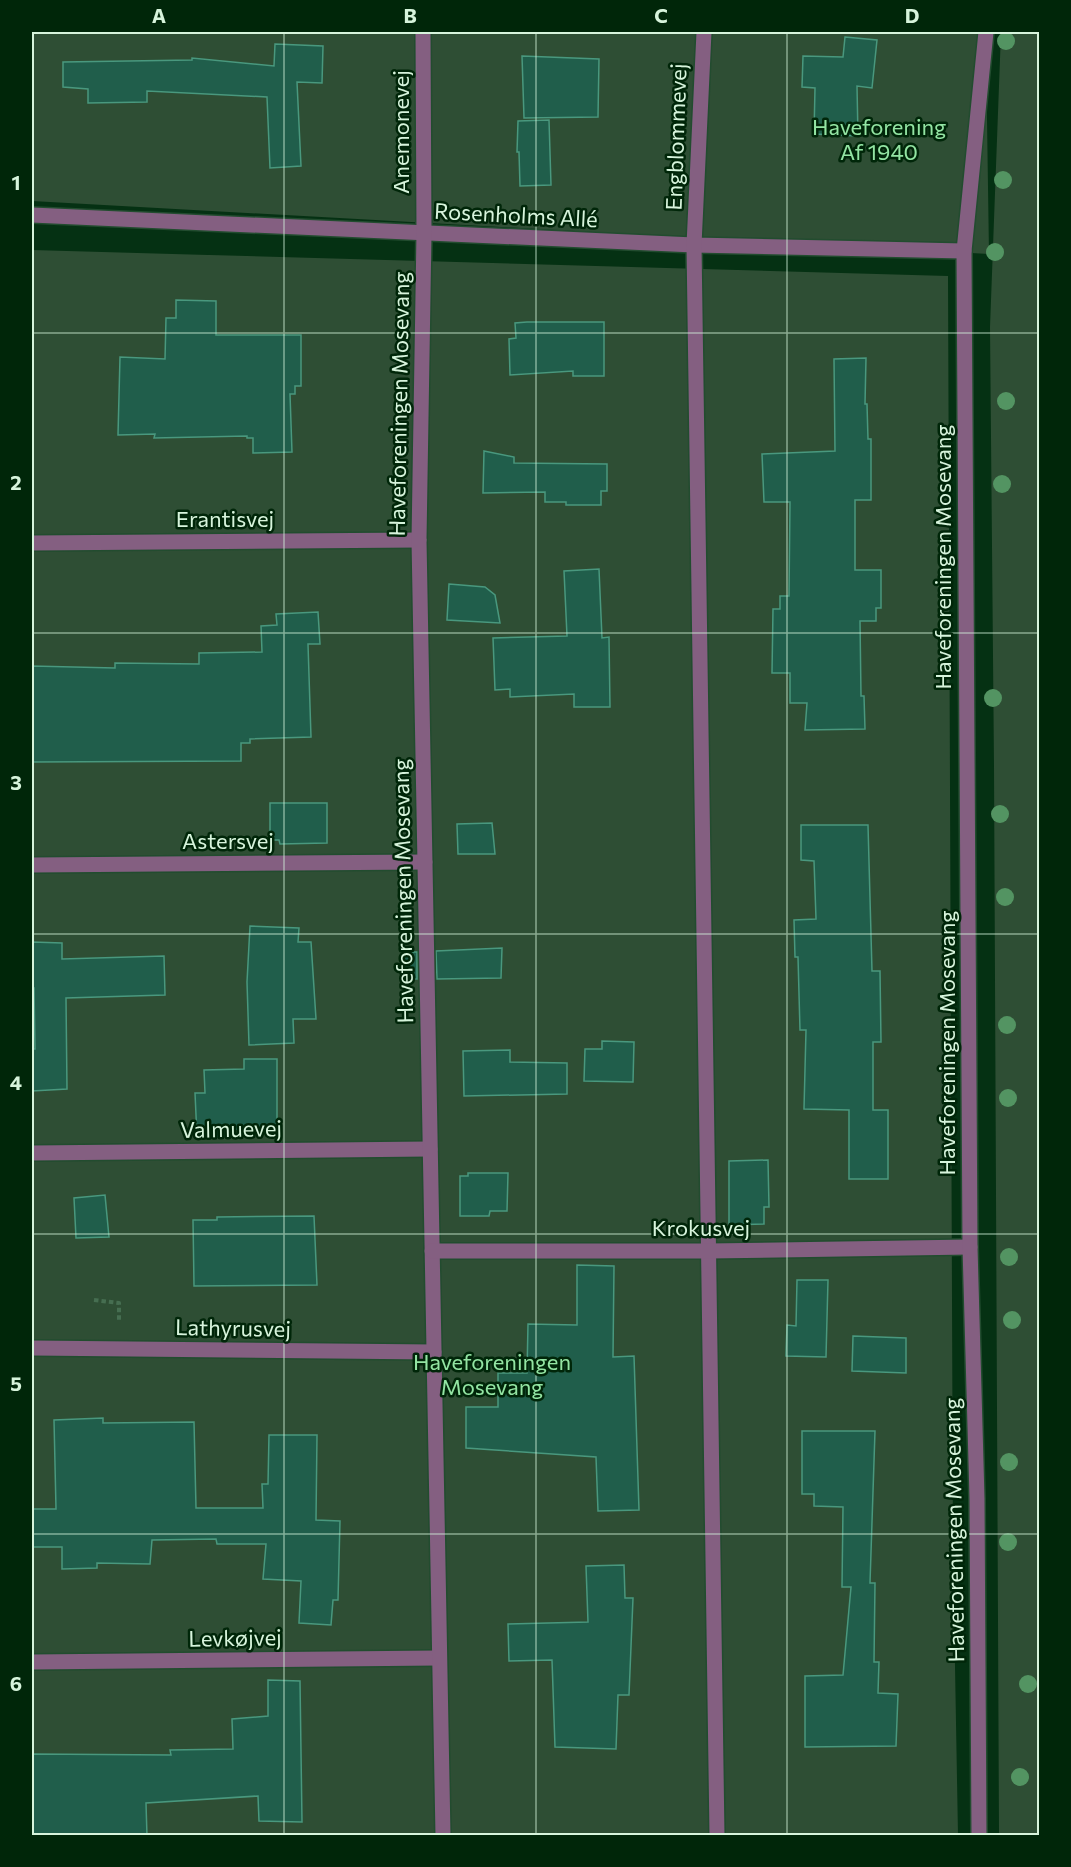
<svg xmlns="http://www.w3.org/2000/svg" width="1071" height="1867" viewBox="0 0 1071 1867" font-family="Commissioner,sans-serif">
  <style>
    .green { fill: #2e4e34 }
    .building { fill: #205e4b; stroke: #49987e; stroke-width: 1.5 }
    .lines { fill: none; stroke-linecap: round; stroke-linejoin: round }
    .lane-casing { stroke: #224c2f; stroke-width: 18 }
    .street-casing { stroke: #224c2f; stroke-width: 18 }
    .path { stroke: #466e51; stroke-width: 4; stroke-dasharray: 4.5 3; stroke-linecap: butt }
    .lane { stroke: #845f81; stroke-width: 15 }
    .street { stroke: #845f81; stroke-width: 15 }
    .tree { fill: #539462 }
    .grid { fill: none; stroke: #d7f4dc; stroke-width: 1.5; stroke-opacity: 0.55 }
    .labels { text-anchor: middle; stroke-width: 5; stroke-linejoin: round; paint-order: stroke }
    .park-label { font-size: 22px; fill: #93e5a3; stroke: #002609 }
    .street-label { font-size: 22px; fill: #d7f4dc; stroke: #002609 }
    .neatline { fill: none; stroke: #d7f4dc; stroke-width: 2 }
    .grid-label { font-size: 20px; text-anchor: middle; font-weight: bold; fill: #d7f4dc }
  </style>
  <rect width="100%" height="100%" fill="#053113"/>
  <g class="green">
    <polygon points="32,32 988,32 986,51 989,254 32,201"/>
    <polygon points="1001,32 1040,32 1039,1836 999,1835 994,767 990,327"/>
    <polygon points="32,250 948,276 953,1553 958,1835 32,1836"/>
  </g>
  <g class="building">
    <polygon points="845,37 877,40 872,88 857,86 858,136 814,134 815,88 802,87 803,56 843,57"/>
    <polygon points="275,44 323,46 322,83 297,82 301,166 270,168 267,97 147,91 147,102 88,103 88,89 63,87 63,62 192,60 192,58 274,66"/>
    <polygon points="522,56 599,59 598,117 524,118"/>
    <polygon points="549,120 551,185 520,186 519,152 517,152 518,121"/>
    <polygon points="176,300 216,301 216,335 301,335 301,386 295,386 295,394 290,394 292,452 253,453 253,438 247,438 247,436 154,438 155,434 118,435 120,357 165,359 166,318 176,318"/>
    <polygon points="527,322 604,322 604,376 573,376 573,371 510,375 509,339 516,338 515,323"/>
    <polygon points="866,358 865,404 867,404 868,439 871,439 871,500 855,500 855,570 881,570 881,608 876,608 876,621 860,621 861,696 864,696 865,729 805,730 807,703 790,703 790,673 772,673 773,609 780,609 780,596 789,596 790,502 764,502 762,454 835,451 834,359"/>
    <polygon points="484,451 514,457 514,463 607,464 607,491 601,491 601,505 566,505 566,502 545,502 545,492 483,493"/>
    <polygon points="599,569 602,638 609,637 610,707 574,707 574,694 510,697 510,689 495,690 493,638 567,636 564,571"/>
    <polygon points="449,584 485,587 495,595 500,623 447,620"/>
    <polygon points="318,612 320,644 308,644 311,737 250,739 250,743 241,743 241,761 32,762 32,666 115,668 115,663 199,664 199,653 262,652 261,626 277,625 276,614"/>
    <polygon points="270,803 327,803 327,843 280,844 279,840 270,840"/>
    <polygon points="492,823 495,854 458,854 457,824"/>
    <polygon points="801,825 868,825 872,971 880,971 881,1042 873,1042 873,1110 888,1110 888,1179 849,1179 849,1110 804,1109 806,1030 800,1030 798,957 795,957 794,920 816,919 814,861 801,860"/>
    <polygon points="250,926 299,928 298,942 311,942 316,1019 293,1019 294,1043 249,1045 247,982"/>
    <polygon points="32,942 62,943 62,959 164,956 165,995 66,998 67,1089 32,1091 32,1049 35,1049 34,988 32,988"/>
    <polygon points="502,948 501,978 437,979 436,951"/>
    <polygon points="402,952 417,952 417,979 403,979"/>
    <polygon points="602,1041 634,1042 633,1082 584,1081 585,1049 602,1049"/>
    <polygon points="510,1050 510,1062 567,1063 567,1094 464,1096 463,1051"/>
    <polygon points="244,1059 277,1059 277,1130 228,1129 228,1136 197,1137 195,1093 205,1093 204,1070 244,1069"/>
    <polygon points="768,1160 769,1207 764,1207 764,1224 729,1225 729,1161"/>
    <polygon points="468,1173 508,1173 507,1211 490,1211 489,1216 460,1216 460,1176 468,1176"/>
    <polygon points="105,1195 109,1237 76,1238 74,1198"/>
    <polygon points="314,1216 317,1285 194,1286 193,1220 217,1220 217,1217"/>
    <polygon points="577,1265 614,1266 613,1357 634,1356 639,1510 598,1511 596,1457 466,1448 466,1407 498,1407 498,1373 527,1373 528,1324 577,1325"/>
    <polygon points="797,1280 828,1280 826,1357 786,1356 787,1325 796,1326"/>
    <polygon points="853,1336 906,1338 906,1373 852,1371"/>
    <polygon points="103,1418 103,1423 194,1422 196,1508 263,1508 262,1484 268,1484 269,1435 317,1435 316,1520 340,1521 338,1600 333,1600 331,1625 299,1623 301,1581 263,1579 266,1544 217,1544 216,1539 152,1540 150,1564 97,1563 97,1568 62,1569 62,1547 32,1547 32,1509 56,1509 54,1420"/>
    <polygon points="802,1431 875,1431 870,1583 875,1583 874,1662 879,1662 878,1693 898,1694 896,1746 805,1747 805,1676 843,1675 851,1587 842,1587 843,1507 814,1506 814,1494 802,1494"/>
    <polygon points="624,1565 625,1598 633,1598 629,1695 618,1695 616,1749 555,1747 552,1660 509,1661 508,1624 588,1622 586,1566"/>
    <polygon points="268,1680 300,1681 302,1822 259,1821 258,1796 146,1803 147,1836 32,1836 32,1754 171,1755 170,1750 233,1749 232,1719 268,1716"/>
  </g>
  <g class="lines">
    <g class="lane-casing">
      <g id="lane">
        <polyline points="32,215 694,245 964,251"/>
        <polyline points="32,543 419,540"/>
        <polyline points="32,865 425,862"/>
        <polyline points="32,1153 430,1149"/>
        <polyline points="32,1348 434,1352"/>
        <polyline points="32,1662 439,1658"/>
      </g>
    </g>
    <g class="street-casing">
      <g id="street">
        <polyline points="423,32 424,233 419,540 443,1836"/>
        <polyline points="704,32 694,245 717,1836"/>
        <polyline points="432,1251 708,1251 970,1247"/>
        <polyline points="979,1836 977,1498 970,1247 964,251 986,32"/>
      </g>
    </g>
    <polyline class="path" points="94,1300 119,1303 119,1321"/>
    <use href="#lane" class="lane"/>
    <use href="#street" class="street"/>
  </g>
  <g class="tree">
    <circle cx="1006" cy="41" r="9"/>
    <circle cx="1003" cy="180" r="9"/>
    <circle cx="995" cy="252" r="9"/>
    <circle cx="1006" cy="401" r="9"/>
    <circle cx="1002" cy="484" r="9"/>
    <circle cx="993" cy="698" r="9"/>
    <circle cx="1000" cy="814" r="9"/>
    <circle cx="1005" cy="897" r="9"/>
    <circle cx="1007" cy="1025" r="9"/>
    <circle cx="1008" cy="1098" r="9"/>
    <circle cx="1009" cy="1257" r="9"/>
    <circle cx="1012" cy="1320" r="9"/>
    <circle cx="1009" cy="1462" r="9"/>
    <circle cx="1008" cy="1542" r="9"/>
    <circle cx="1028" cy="1684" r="9"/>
    <circle cx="1020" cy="1777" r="9"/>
  </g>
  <path class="grid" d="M284 32V1836M536 32V1836M787 32V1836M32 333H1040M32 633H1040M32 934H1040M32 1234H1040M32 1534H1040"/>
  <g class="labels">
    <g class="park-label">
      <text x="879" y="135">Haveforening<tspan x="879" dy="25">Af 1940</tspan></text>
      <text x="492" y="1370">Haveforeningen<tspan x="492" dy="25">Mosevang</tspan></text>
    </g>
    <g class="street-label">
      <text transform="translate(401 132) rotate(-90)" y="8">Anemonevej</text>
      <text transform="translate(676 137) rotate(-88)" y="8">Engblommevej</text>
      <text transform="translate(516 215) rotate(3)" y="8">Rosenholms Allé</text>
      <text transform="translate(399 404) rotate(-89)" y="8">Haveforeningen Mosevang</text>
      <text x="225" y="527">Erantisvej</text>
      <text transform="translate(943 557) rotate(-90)" y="8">Haveforeningen Mosevang</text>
      <text x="228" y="849">Astersvej</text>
      <text transform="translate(403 891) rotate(-91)" y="8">Haveforeningen Mosevang</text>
      <text transform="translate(947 1043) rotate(-90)" y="8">Haveforeningen Mosevang</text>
      <text transform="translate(231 1129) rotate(-1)" y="8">Valmuevej</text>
      <text x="701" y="1236">Krokusvej</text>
      <text transform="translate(233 1328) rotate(1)" y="8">Lathyrusvej</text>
      <text transform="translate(954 1530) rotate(-91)" y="8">Haveforeningen Mosevang</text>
      <text transform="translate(235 1638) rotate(-1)" y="8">Levkøjvej</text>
    </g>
  </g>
  <rect width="1071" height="1867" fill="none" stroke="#002609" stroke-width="66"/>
  <rect x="33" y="33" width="1005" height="1801" class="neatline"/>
  <g class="grid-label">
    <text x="159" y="23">A</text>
    <text x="410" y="23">B</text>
    <text x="661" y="23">C</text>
    <text x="912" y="23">D</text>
    <text x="16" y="190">1</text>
    <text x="16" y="490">2</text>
    <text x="16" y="790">3</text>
    <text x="16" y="1090">4</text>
    <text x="16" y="1391">5</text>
    <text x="16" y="1691">6</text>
  </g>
</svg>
